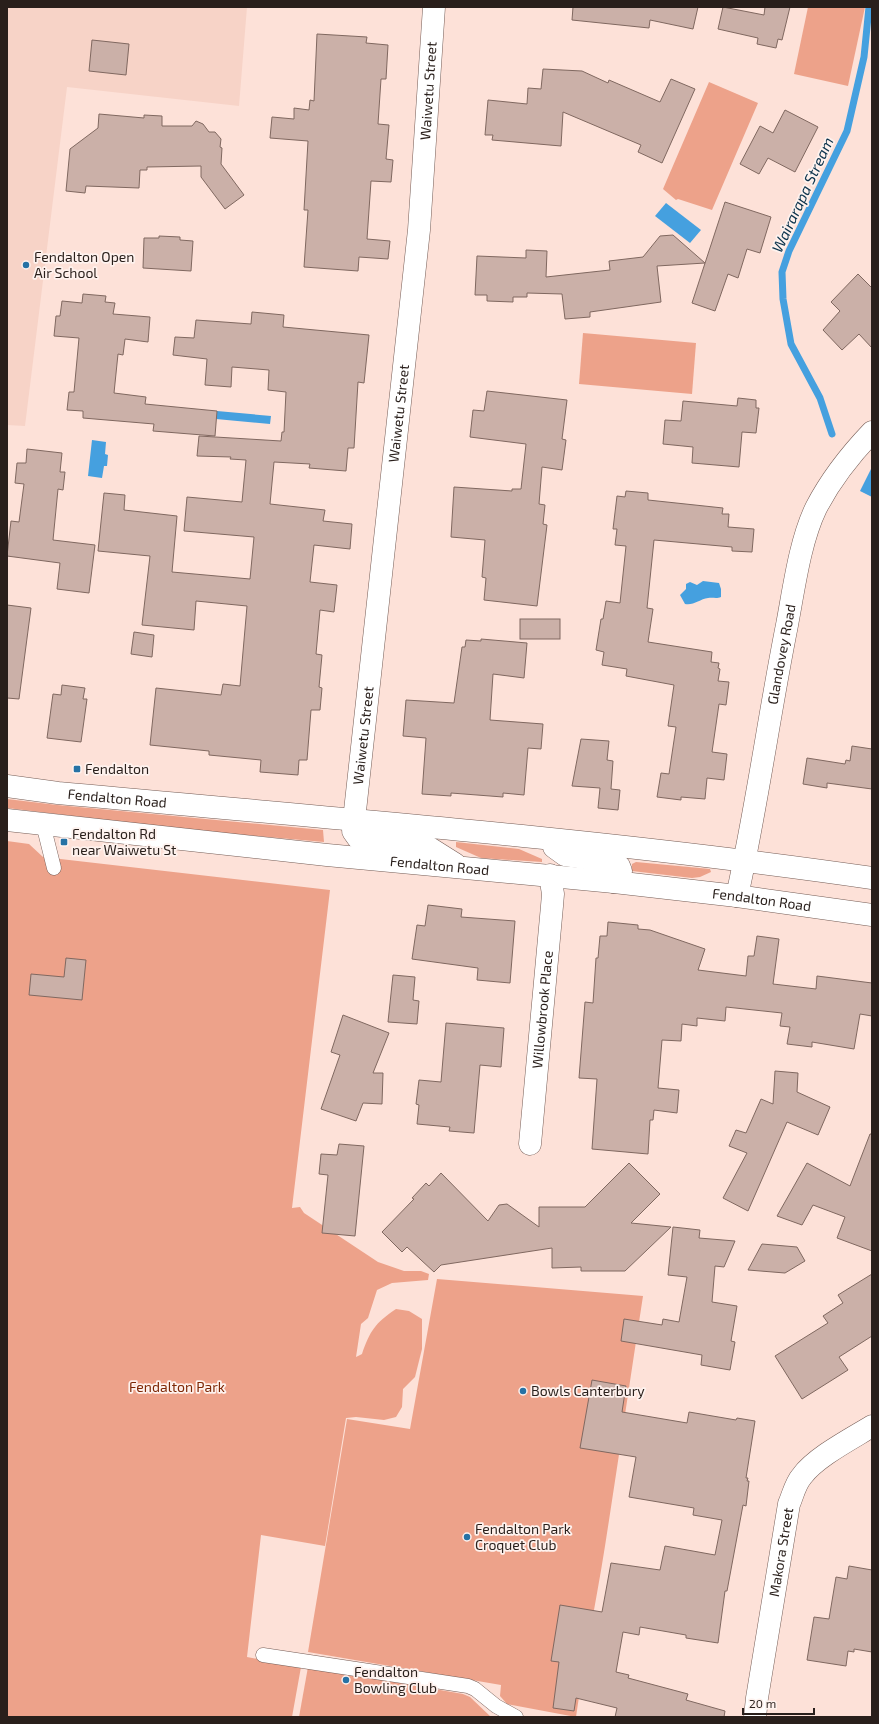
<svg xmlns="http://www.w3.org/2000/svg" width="879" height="1724" viewBox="0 0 879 1724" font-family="'Exo 2',sans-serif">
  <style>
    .built { fill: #f7d3c7 }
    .green { fill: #eda28a }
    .water { fill: #45a0df }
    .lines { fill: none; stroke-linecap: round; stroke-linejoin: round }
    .stream { stroke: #45a0df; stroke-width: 7 }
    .building { fill: #cbb0a8; stroke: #806860 }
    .service-casing { stroke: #755d56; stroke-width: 15 }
    .minor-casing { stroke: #755d56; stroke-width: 23 }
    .tertiary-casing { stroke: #755d56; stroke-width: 23 }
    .primary-casing { stroke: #755d56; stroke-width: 23 }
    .service { stroke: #fff; stroke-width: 14 }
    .minor { stroke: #fff; stroke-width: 22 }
    .tertiary { stroke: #fff; stroke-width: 22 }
    .primary { stroke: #fff; stroke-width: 22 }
    .poi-dot { fill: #2672a5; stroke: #fef2ee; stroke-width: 1.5 }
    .labels { text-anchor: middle; stroke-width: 3.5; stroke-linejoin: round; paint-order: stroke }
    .street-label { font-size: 14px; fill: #291f1b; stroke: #fef2ee }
    .poi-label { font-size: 14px; fill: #291f1b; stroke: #fef2ee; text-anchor: start }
    .park-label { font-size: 14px; fill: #7d2705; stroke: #fef2ee }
    .water-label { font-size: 15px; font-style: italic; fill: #0b324b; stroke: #fef2ee }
  </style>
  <rect width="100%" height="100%" fill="#fde1d8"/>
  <polygon class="built" points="7,7 247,7 239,106 67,87 25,426 7,425"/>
  <g class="green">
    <polygon points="808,7 865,7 848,86 794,74"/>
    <polygon points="709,82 758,103 712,210 678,199 676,200 663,189"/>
    <polygon points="583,333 696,343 692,394 579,384"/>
    <polygon points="7,799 57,805 323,830 324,842 189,830 7,808"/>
    <path d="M7 841 29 844 43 857 330 890 292 1208 300 1207 304 1213 378 1262 404 1271H421L429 1274 428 1280 392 1283 377 1290 368 1318 361 1324 356 1357 362 1354C370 1331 375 1323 396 1309L409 1311 422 1319V1349L415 1377 403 1389 402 1407 396 1417 384 1420 356 1417 346 1418 325 1546 261 1535 247 1657 301 1667 292 1717H7Z"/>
    <polygon points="456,842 519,849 542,859 542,862 481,858 456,847"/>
    <polygon points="636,862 710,869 711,872 700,877 692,878 632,871 632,864"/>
    <path d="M437 1279 643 1296C630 1380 618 1463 605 1546 596 1603 584 1660 576 1717L507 1704 500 1696 501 1685 308 1652 347 1419 410 1429Z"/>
    <polygon points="308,1667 463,1694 470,1697 491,1717 299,1717"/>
  </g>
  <g class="water">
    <polygon points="666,203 701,230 690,243 655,216"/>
    <polygon points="217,411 271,416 270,424 216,419"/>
    <polygon points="92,440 106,442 105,454 108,455 107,466 104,466 102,478 88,476"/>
    <polygon points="871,469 872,470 872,497 860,491"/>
    <path d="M703 581 719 583 721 589V597C716 599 713 597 708 598 700 599 693 606 685 604L680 595 686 589V584L690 582 697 585Z"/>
  </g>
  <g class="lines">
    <polyline class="stream" points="832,434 820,398 791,344 783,299 782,272 789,251 847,131 864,57 869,7"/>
  </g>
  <g class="building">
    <polygon points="573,7 698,7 693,29 650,20 649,28 572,20"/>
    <polygon points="723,7 764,15 765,7 790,7 782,40 778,39 776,48 757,44 758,38 718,29"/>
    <polygon points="317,34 367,37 366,43 388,45 386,79 381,79 378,124 389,125 386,159 393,160 391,182 371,181 367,239 390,241 388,259 359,257 358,271 304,267 308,210 304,210 308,141 270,138 272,117 294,119 294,108 309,110 310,100 314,101"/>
    <polygon points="92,40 129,44 126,75 89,71"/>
    <polygon points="543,69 582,71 608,83 609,80 660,102 671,79 695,89 662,163 638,152 641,145 563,112 561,146 492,140 493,135 485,135 488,100 527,104 528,88 541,89"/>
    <polygon points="785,110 818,127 795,172 768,158 759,174 740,164 760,126 773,133"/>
    <polygon points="99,114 144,118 144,115 162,116 162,126 192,126 196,121 203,124 209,132 215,132 221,139 220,147 222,148 221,164 244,195 225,209 201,177 201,166 147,167 147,170 140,170 139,188 86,186 85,193 66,191 70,149 98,128"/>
    <polygon points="725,202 771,217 760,253 747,249 738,278 728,274 715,311 692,303"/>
    <polygon points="673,235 705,263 657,266 661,302 590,312 590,317 565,319 562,294 527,293 527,297 513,297 513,302 487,301 487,295 475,295 477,256 526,258 526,250 547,251 546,277 610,270 609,261 643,257 660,236"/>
    <polygon points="159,236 180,237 180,240 193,241 191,271 143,268 144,238 159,238"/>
    <polygon points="858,274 872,288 872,348 859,334 842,350 823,330 840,311 831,302"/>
    <polygon points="83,294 106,296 105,302 115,303 113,314 150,317 148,342 125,339 123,355 118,354 114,393 146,397 145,404 217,411 215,436 153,431 154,424 83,418 83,411 67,410 69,392 74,392 79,338 54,336 56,316 60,316 62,301 82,303"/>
    <polygon points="252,312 284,315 283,327 369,335 364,383 358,382 354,448 348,448 346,471 309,468 310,464 274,462 270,504 325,510 323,521 352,524 350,549 314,545 310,582 337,585 334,612 320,610 316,654 322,655 319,687 322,688 320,710 311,710 307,760 299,760 298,775 260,772 261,760 209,755 209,751 150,745 156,688 221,695 223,684 240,686 247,606 196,601 194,630 142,625 150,556 98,551 104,493 125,495 124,510 177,516 172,572 250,579 254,537 184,531 187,497 242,502 246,460 230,459 231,457 197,456 199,436 281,441 282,432 284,432 286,392 268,390 269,370 232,367 231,387 205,385 207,359 173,355 175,337 194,338 196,320 251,324"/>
    <polygon points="487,391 567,400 562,439 566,440 562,470 542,467 539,504 545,505 543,524 547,525 537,606 484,600 486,578 482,577 485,540 451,537 454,487 512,491 512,489 521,489 526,444 470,437 473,410 484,411"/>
    <polygon points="738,398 756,400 756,408 759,408 756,433 742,432 739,467 692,463 693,447 663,444 665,420 681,421 683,401 737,406"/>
    <polygon points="27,449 62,453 60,472 65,472 63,490 58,489 53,540 95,545 89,593 57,589 60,563 7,556 11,521 19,522 24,484 15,483 17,463 26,463"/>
    <polygon points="626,491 648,493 648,500 723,508 722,514 729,514 728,527 754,529 752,552 732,551 732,547 654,540 647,608 653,609 648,642 712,652 711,662 719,663 718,668 720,669 718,681 729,682 726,705 719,704 712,752 727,754 724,780 707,778 705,799 681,797 681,800 657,797 661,773 669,774 676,727 668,726 674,685 626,676 627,669 602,665 604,652 596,650 601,619 603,619 606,601 620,603 626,546 615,545 617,529 613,529 617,496 625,497"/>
    <polygon points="7,605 31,608 19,699 7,698"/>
    <rect x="520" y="619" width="40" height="20"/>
    <polygon points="134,632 154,635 152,657 131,654"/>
    <polygon points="481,639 527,643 524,678 493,674 490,720 543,724 541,749 528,748 524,795 503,793 503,797 451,793 451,796 422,794 426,738 403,736 406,700 454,703 462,647 465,647 466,640 481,641"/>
    <polygon points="62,685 85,688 83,699 87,699 81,742 47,738 53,694 61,695"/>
    <polygon points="581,739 609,741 607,760 613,761 611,789 620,790 618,810 598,808 600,788 572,786"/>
    <polygon points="852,746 872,749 872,789 827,783 827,788 803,784 807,758 845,764 846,760 850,761"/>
    <polygon points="428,905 462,909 461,917 515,921 510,983 477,980 478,968 412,959 417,925 425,926"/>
    <polygon points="608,922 638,925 638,929 650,930 705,949 698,970 746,976 748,956 754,956 757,936 779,939 773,984 816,989 817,976 872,983 872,1016 860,1014 854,1049 812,1042 812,1047 787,1044 790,1027 780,1026 782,1013 726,1007 725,1021 697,1018 697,1026 682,1024 681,1041 662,1040 658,1088 679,1090 677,1113 654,1110 653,1120 650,1120 648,1154 592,1149 597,1079 579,1078 585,1002 593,1003 596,958 598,958 600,936 607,936"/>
    <polygon points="66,958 86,960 82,1000 29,995 31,974 64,977"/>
    <polygon points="393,975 415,977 413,1000 419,1001 417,1024 388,1022"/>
    <polygon points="343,1015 389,1033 373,1073 383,1073 382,1104 363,1103 356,1121 321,1109 340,1055 331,1052"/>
    <polygon points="446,1023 504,1028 501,1067 480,1065 474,1133 449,1131 450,1127 417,1124 419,1105 416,1104 419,1080 441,1082"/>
    <polygon points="775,1071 798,1073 797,1092 830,1107 818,1135 787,1122 748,1211 723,1198 747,1153 729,1146 736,1130 746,1133 761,1099 773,1104"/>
    <polygon points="870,1134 872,1134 872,1251 837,1238 845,1217 813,1205 802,1225 777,1216 807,1163 850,1186"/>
    <polygon points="339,1144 364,1146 355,1236 322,1233 328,1175 319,1174 321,1154 337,1155"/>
    <polygon points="629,1163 660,1194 631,1223 671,1227 625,1271 581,1271 581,1267 552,1268 552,1248 441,1265 434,1272 407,1247 402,1252 382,1232 414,1199 412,1198 426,1183 429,1186 441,1173 488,1221 499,1205 507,1204 539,1227 539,1207 585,1207"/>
    <polygon points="673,1227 700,1230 699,1238 735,1241 724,1267 715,1266 712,1302 737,1306 731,1341 735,1342 730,1370 701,1365 702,1355 621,1341 624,1319 662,1325 663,1319 679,1322 687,1277 668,1275"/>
    <polygon points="762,1244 797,1247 805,1261 785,1273 748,1270"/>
    <polygon points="872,1274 872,1336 839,1357 848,1370 802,1399 775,1356 828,1323 823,1316 843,1303 838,1295"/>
    <polygon points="592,1380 626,1386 622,1412 687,1423 689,1412 736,1420 737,1418 755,1421 746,1478 748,1478 747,1481 749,1481 746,1506 743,1505 727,1591 725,1591 718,1643 686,1638 686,1635 640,1627 639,1635 623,1632 616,1672 629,1675 628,1678 688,1694 686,1700 725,1711 724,1717 615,1717 617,1708 576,1698 574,1711 553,1708 559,1662 551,1661 560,1605 602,1612 611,1563 660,1570 665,1546 715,1555 722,1520 693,1515 694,1508 629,1497 636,1457 580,1448"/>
    <polygon points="849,1566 872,1570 872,1652 854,1649 854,1652 848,1651 846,1666 807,1660 814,1617 829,1619 836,1577 847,1579"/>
  </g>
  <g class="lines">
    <g class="service-casing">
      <g id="service">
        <polyline points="43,824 54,868"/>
        <polyline points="263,1655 468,1686 475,1689 496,1706 516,1717"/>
      </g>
    </g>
    <g class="minor-casing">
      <g id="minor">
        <path id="s1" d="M354 820 419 230 434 7"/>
        <path id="s2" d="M530 1144 552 906 553 894 550 875"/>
        <path id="s3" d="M755 1717 757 1698 789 1504C793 1495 795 1484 802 1476 816 1457 851 1439 872 1426"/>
      </g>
    </g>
    <g class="tertiary-casing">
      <g id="tertiary">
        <path id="s4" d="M737 896C757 806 769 715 787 625 794 588 800 541 816 508 831 479 850 455 872 432"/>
      </g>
    </g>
    <g class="primary-casing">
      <g id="primary">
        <path id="s5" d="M7 786 58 793C329 818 602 839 872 878"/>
        <path id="s6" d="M7 820 327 855 614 882 737 896 872 915"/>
        <polyline points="354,820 353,831 358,838 428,847 455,864"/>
        <polyline points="554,847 565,855 614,862 619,866 621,871 619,877 614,882"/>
      </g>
    </g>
    <use href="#service" class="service"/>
    <use href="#minor" class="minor"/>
    <use href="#tertiary" class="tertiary"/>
    <use href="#primary" class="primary"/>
  </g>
  <g class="poi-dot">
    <circle cx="26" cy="265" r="4"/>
    <rect x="73" y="765" width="8" height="8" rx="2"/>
    <rect x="60" y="838" width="8" height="8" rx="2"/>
    <circle cx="523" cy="1391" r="4"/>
    <circle cx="467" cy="1537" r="4"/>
    <circle cx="346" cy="1680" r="4"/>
  </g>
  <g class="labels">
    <g class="street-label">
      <text dy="5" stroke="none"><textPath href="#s1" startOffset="733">Waiwetu Street</textPath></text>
      <text dy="5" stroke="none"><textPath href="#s1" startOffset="409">Waiwetu Street</textPath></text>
      <text dy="5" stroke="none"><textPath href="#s4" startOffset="246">Glandovey Road</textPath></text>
      <text dy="5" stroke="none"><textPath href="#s1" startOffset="85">Waiwetu Street</textPath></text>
      <text dy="5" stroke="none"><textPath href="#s5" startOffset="111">Fendalton Road</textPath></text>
      <text dy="5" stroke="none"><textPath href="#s6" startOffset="435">Fendalton Road</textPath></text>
      <text dy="5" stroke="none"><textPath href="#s6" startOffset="759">Fendalton Road</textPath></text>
      <text dy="5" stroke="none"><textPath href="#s2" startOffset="135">Willowbrook Place</textPath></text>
      <text dy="5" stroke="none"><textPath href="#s3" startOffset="167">Makora Street</textPath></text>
    </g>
    <g class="poi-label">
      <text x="34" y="262">Fendalton Open<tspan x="34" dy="16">Air School</tspan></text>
      <text x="85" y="774">Fendalton</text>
      <text x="72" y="839">Fendalton Rd<tspan x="72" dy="16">near Waiwetu St</tspan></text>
      <text x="531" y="1396">Bowls Canterbury</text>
      <text x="475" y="1534">Fendalton Park<tspan x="475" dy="16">Croquet Club</tspan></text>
      <text x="354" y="1677">Fendalton<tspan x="354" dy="16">Bowling Club</tspan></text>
    </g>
    <g class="park-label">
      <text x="177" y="1392">Fendalton Park</text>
    </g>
    <g class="water-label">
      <text transform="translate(803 195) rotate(-65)" y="5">Wairarapa Stream</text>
    </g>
  </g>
  <rect width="879" height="1724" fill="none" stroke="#291f1b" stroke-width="16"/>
  <path d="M743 1708v6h71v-6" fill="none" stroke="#291f1b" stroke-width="2"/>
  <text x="749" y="1708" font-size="12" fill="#291f1b" stroke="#fef2ee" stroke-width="3" paint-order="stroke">20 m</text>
</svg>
